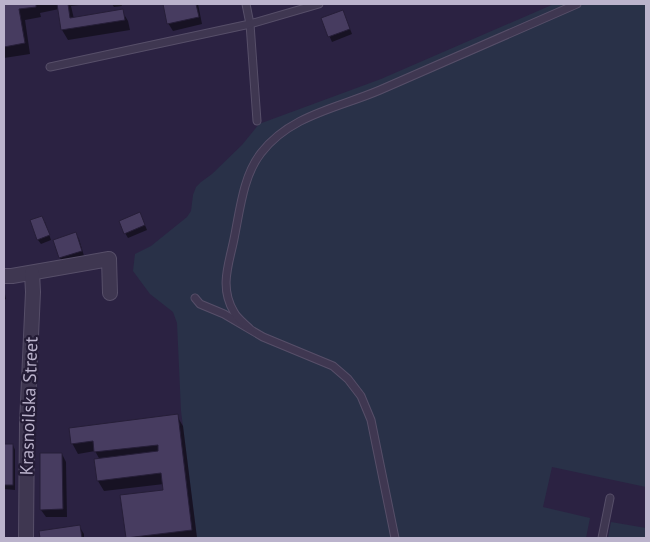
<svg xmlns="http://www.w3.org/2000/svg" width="650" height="542" viewBox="0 0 650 542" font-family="'PT Sans',sans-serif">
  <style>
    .green { fill: #293148 }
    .shadow { fill: #0007 }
    .building { fill: #473c60; stroke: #261e38 }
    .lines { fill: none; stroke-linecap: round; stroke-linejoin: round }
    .service-casing { stroke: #574f69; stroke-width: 9 }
    .minor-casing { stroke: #574f69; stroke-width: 16 }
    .service { stroke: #3f3751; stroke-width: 7 }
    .minor { stroke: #3f3751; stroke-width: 14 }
    .labels { text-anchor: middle; stroke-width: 4.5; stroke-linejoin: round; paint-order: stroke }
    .street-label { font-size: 18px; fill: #bbb3cc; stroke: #241c36 }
  </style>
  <rect width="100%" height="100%" fill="#2b2242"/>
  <g class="green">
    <polygon points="554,4 646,4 646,487 552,467 543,507 590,518 586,538 197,538 181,411 177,323 173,312 150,294 133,271 135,254 151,246 187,217 191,211 193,195 196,187 201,182 212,174 242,145 259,124 381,79"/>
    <polygon points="611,522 646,528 646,538 608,538"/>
  </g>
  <g class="shadow">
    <polygon points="4,4 87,4 71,6 74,19 122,11 128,21 130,30 68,40 62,30 59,9 40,13 41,17 25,20 30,54 4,58"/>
    <polygon points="112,4 121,4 122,6 114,7"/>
    <polygon points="164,4 198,4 202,24 173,31 168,23"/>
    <polygon points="345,16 352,34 332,42 322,19"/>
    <polygon points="142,218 147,230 128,238 125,233"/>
    <polygon points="45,222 51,240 41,244 38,240"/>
    <polygon points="76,234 79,239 84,256 63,263 60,258"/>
    <polygon points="4,289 6,299 4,300"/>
    <polygon points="177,416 183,426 197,538 127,538 164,491 164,484 104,491 98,481 100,460 95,451 78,454 72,443"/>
    <polygon points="4,445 13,445 15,450 15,490 4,489"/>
    <polygon points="62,454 66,462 67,517 46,517 41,510"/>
    <polygon points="79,526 84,534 84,538 42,538 41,532"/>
  </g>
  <g class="building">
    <polygon points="4,4 36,4 36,7 19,9 25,43 4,47"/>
    <polygon points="57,4 68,4 70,18 123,9 125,20 61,30"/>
    <polygon points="163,4 196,4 199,17 167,24"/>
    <polygon points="343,10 350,29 328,37 321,18"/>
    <polygon points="140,212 145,225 124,234 119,221"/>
    <polygon points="42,216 50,235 37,240 30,220"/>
    <polygon points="76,232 82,251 59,258 53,240"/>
    <polygon points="178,414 192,530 126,538 120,495 163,490 161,473 97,481 94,459 158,451 158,445 94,452 93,441 71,444 69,428"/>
    <rect x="4" y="444" width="9" height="41"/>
    <polygon points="40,453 62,453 63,509 40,510"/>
    <polygon points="80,525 82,538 40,538 39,531"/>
  </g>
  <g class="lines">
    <g class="service-casing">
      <g id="service">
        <polyline points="246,4 250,24 257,121"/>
        <polyline points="50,67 250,24 319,4"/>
        <polyline points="195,298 200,304 224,314 263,337 333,366 348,379 361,396 371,420 395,538"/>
        <path d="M249 328C244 323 237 318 234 312 219 287 229 264 234 239 240 210 243 176 261 153 290 115 338 108 380 90 446 61 512 33 577 4"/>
        <polyline points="602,538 610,498"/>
      </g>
    </g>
    <g class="minor-casing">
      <g id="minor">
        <polyline points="4,276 12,276 109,259 110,293"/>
        <polyline points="26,538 27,424 33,292 32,273"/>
      </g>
    </g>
    <use href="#service" class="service"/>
    <use href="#minor" class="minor"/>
  </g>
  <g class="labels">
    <g class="street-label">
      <text transform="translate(29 406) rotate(-88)" y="6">Krasnoilska Street</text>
    </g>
  </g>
  <rect width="650" height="542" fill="none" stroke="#bbb3cc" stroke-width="10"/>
</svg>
